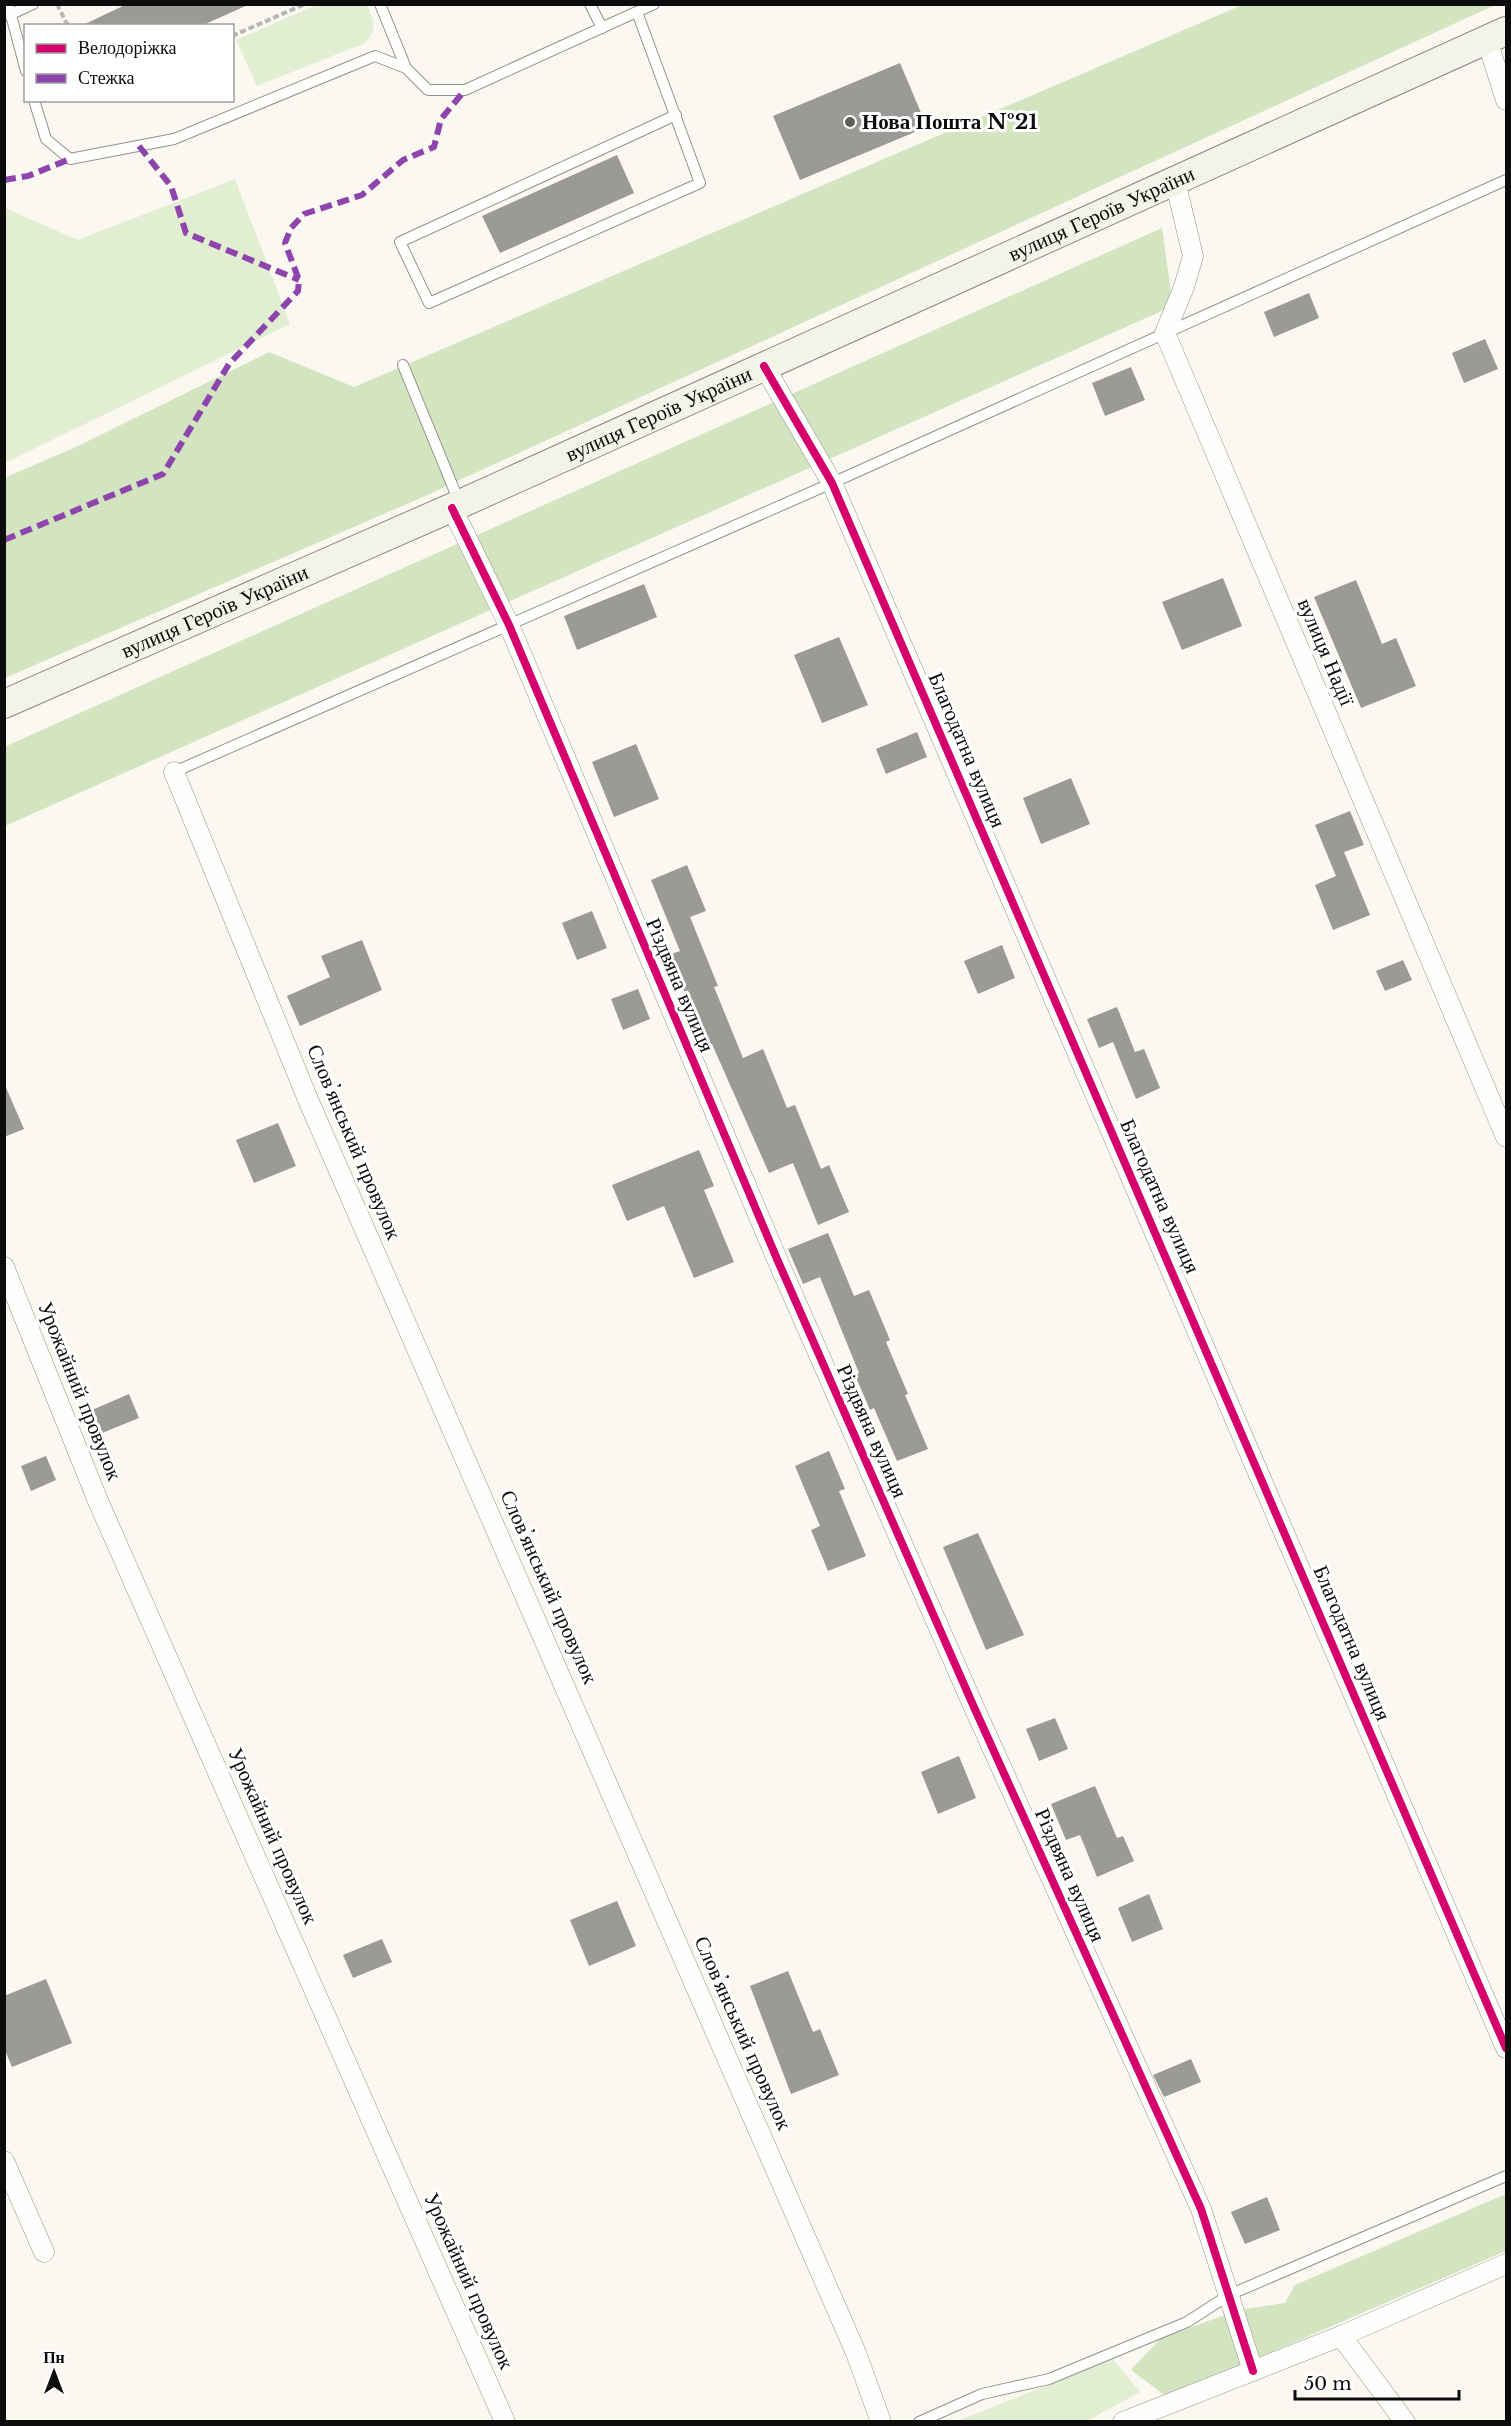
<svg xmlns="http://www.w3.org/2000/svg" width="1511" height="2426" viewBox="0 0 1511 2426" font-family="'Libre Baskerville',serif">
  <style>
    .green { fill: #e2eed1 }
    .forest { fill: #d2e5c0 }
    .building { fill: #9c9a96 }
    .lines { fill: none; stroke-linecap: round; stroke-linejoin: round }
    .lane-casing { stroke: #93928f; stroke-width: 12 }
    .street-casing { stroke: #93928f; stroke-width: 21 }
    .secondary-casing { stroke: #8a8985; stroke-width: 30 }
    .path { stroke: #b7b7b5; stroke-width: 4; stroke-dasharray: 6 3; stroke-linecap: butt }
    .lane { stroke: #fefefd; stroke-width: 10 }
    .street { stroke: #fefefd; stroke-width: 20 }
    .secondary { stroke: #f4f3e8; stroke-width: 28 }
    .quiet { stroke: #8e44ad; stroke-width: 6; stroke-dasharray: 12 6; stroke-linecap: butt }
    .cycleway-casing { stroke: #fff; stroke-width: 11 }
    .cycleway { stroke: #d6006c; stroke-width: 8 }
    .poi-dot { fill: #5f5f5c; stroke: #fff; stroke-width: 2 }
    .labels { text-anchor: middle; stroke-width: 6; stroke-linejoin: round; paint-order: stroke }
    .poi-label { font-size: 21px; font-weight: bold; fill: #0c0c0c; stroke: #fff; text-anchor: start }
    .street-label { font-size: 21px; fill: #0c0c0c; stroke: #fff }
  </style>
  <rect width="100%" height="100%" fill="#faf8f0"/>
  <g class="green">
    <path d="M316 5H367C375 21 377 29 365 43L257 86 236 40Z"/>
    <polygon points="235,179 290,324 5,463 5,208 78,240"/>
    <polygon points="1113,2359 1140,2392 1087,2421 955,2422"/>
  </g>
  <g class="forest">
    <polygon points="1242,5 1495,5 423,497 5,678 4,478 76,447 269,352 354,387"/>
    <polygon points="1162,228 1173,306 5,826 4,747"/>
    <polygon points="1506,2194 1506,2251 1167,2397 1131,2370 1161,2338 1239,2310 1285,2303 1295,2285"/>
  </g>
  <g class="building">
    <polygon points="127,4 250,4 201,26 81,26"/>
    <polygon points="900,63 927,127 800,180 773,116"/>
    <polygon points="617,155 634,193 500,253 482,216"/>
    <polygon points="1309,293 1319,318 1274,337 1264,312"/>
    <polygon points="1485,339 1498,369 1464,383 1452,353"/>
    <polygon points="1131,367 1145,400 1105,416 1092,383"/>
    <polygon points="1223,578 1242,626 1182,650 1162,602"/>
    <polygon points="1356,580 1382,644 1396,638 1416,686 1361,708 1314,597"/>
    <polygon points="644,584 657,617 577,650 564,616"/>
    <polygon points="839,637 868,705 822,723 794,655"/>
    <polygon points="917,732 927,757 886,774 876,749"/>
    <polygon points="636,744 659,799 614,817 592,762"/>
    <polygon points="1071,778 1090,824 1041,844 1023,798"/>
    <polygon points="1350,811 1364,845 1344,852 1370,915 1333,930 1315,885 1336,876 1315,825"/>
    <polygon points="687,865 706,911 690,917 718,986 714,987 743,1058 763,1049 787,1108 795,1105 821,1169 829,1165 849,1212 818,1225 793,1163 769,1173 712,1044 707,1046 669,955 680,951 651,880"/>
    <polygon points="592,911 607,948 577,960 562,923"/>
    <polygon points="362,940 382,990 300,1026 287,996 330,977 321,956"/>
    <polygon points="1002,945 1015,978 978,994 964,961"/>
    <polygon points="1403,960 1412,980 1385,991 1376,971"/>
    <polygon points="638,989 650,1019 623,1030 611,999"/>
    <polygon points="1117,1007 1135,1052 1144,1049 1160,1088 1136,1099 1113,1042 1099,1048 1087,1019"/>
    <polygon points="4,1083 24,1129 4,1137"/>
    <polygon points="278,1123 296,1166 254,1183 236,1140"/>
    <polygon points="699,1150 714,1186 704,1190 734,1262 694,1278 664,1206 627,1221 612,1185"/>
    <polygon points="828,1233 854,1296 869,1290 890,1340 886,1342 908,1394 905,1395 928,1449 897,1461 874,1408 870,1410 855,1375 859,1373 820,1277 803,1284 788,1249"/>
    <polygon points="129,1394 139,1418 102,1433 92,1410"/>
    <polygon points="829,1451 845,1489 839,1491 866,1556 828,1571 811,1530 820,1526 795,1466"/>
    <polygon points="46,1456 56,1480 31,1491 21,1466"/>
    <polygon points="978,1533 1024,1635 986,1650 943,1547"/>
    <polygon points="1055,1718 1068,1749 1039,1761 1026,1729"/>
    <polygon points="959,1756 976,1798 938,1814 921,1772"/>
    <polygon points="1095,1786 1117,1838 1123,1836 1134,1861 1097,1877 1080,1835 1066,1840 1051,1804"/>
    <polygon points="1149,1894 1163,1929 1132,1942 1118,1908"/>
    <polygon points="617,1901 636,1946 589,1966 570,1920"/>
    <polygon points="382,1939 392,1962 353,1978 343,1955"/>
    <polygon points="788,1971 813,2032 820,2029 839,2075 791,2094 750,1986"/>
    <polygon points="46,1979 72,2043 12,2067 4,2048 4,1996"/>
    <polygon points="1191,2059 1201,2082 1164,2097 1153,2075"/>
    <polygon points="1267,2197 1280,2230 1245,2244 1231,2212"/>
  </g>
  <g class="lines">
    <g class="lane-casing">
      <g id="lane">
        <polyline points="8,4 26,71"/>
        <polyline points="380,4 406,68"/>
        <polyline points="590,4 602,28"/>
        <polyline points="637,12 700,183 429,303 400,242 676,115"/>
        <polyline points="9,15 33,4"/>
        <polyline points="34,100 46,139 70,159 174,139 375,56 406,68 428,90 465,90 654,4"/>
        <polyline points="403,365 460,504"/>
        <polyline points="174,772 832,483 1506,180"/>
        <polyline points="919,2422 982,2394 1049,2379 1187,2322 1229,2295 1506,2176"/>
      </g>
    </g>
    <g class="street-casing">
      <g id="street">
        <polyline points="1487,40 1506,100"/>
        <polyline points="1175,181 1193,256 1184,287 1165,333 1506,1137"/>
        <polyline points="764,366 832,483 1506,2048"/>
        <polyline points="452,508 509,625 777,1259 973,1705 1201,2209 1253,2371"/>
        <polyline points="174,772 309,1102 856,2353 881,2422"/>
        <polyline points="4,1267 98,1501 505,2422"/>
        <polyline points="4,2161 44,2252"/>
        <polyline points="1341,2336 1405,2422"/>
        <polyline points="1123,2422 1341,2336 1506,2264"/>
      </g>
    </g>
    <g class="secondary-casing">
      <g id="secondary">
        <path id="s1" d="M4 704 460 504 1506 31"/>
      </g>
    </g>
    <g class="path">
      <polyline points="57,4 68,26"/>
      <polyline points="232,36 305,4"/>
    </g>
    <use href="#lane" class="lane"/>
    <use href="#street" class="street"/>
    <use href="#secondary" class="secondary"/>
    <g class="quiet">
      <polyline points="139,146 171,186 186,233 299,280"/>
      <polyline points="4,180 28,176 70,159"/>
      <polyline points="4,540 163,474 229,364 298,291 299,280 285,243 291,228 304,214 362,195 403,160 434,147 441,119 465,90"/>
    </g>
    <g class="cycleway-casing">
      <g id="cycleway">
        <polyline points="764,366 832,483 1506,2048"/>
        <polyline points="452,508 509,625 777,1259 973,1705 1201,2209 1253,2371"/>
      </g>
    </g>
    <use href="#cycleway" class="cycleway"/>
  </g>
  <circle class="poi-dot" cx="850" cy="122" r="6"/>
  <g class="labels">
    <g class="poi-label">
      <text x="862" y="129">Нова Пошта №21</text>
    </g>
    <g class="street-label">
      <text dy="7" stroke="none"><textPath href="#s1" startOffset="1202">вулиця Героїв України</textPath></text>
      <text dy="7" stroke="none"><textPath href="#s1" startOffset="716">вулиця Героїв України</textPath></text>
      <text dy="7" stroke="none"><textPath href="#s1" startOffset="230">вулиця Героїв України</textPath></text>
      <text transform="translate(1326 652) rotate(67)" y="7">вулиця Надії</text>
      <text transform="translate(967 750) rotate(67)" y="7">Благодатна вулиця</text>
      <text transform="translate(680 985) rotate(67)" y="7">Різдвяна вулиця</text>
      <text transform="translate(354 1142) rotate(67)" y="7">Словʼянський провулок</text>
      <text transform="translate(1160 1196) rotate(66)" y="7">Благодатна вулиця</text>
      <text transform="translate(80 1391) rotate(68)" y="7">Урожайний провулок</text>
      <text transform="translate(872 1431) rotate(66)" y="7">Різдвяна вулиця</text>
      <text transform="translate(549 1587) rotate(66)" y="7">Словʼянський провулок</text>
      <text transform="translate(1352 1643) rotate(67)" y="7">Благодатна вулиця</text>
      <text transform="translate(273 1836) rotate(66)" y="7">Урожайний провулок</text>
      <text transform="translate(1070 1875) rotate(66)" y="7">Різдвяна вулиця</text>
      <text transform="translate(743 2033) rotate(66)" y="7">Словʼянський провулок</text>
      <text transform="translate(469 2281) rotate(66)" y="7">Урожайний провулок</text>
    </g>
  </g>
  <rect width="1511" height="2426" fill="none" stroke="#0c0c0c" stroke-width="12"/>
  <rect x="24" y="24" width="210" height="78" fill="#ffffff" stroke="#9e9e9e" stroke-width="1.5"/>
  <rect x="36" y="44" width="30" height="9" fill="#d6006c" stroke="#9e9e9e" stroke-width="1.5"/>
  <text x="78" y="54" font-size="18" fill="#0c0c0c">Велодоріжка</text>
  <rect x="36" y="74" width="30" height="9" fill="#8e44ad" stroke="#9e9e9e" stroke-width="1.5"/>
  <text x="78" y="84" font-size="18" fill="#0c0c0c">Стежка</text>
  <g transform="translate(54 2372)" stroke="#ffffff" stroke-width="4.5" paint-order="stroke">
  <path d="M0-4.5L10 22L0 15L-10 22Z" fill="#0c0c0c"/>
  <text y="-9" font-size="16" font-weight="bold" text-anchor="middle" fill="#0c0c0c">Пн</text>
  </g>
  <path d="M1295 2390v9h164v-9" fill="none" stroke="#0c0c0c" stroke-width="3"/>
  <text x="1304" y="2390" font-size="18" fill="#0c0c0c" stroke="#ffffff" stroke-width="4.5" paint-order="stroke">50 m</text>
</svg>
